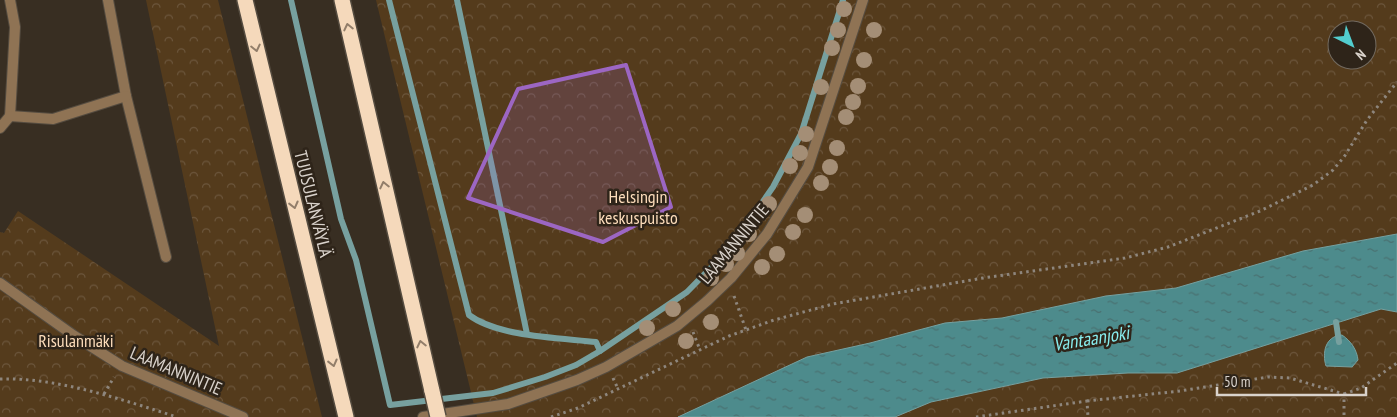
<svg xmlns="http://www.w3.org/2000/svg" width="1397" height="417" viewBox="0 0 1397 417" font-family="'PT Sans Narrow',sans-serif">
  <style>
    .park { fill: url(#park-crowns); fill-rule: evenodd }
    .water { fill: url(#water-ripples); stroke: #77a09f }
    .lines { fill: none; stroke-linecap: round; stroke-linejoin: round }
    .stream { stroke: #77a09f; stroke-width: 6 }
    .lane-casing { stroke: #554c40; stroke-width: 12 }
    .highway-casing { stroke: #554c40; stroke-width: 18 }
    .path { stroke: #8e867d; stroke-width: 3; stroke-dasharray: 2.5 4; stroke-linecap: butt }
    .lane { stroke: #8f7354; stroke-width: 10 }
    .highway { stroke: #f5d9bb; stroke-width: 15 }
    .highway-bridge-casing { stroke: #554c40; stroke-width: 18; stroke-linecap: butt }
    .highway-bridge { stroke: #f5d9bb; stroke-width: 15 }
    .tree { fill: #a48e76 }
    .oneway { stroke: #927e6a }
    .marked { fill: #9c66c3; fill-opacity: 0.2; stroke: #9c66c3; stroke-width: 4; stroke-linejoin: round }
    .labels { text-anchor: middle; stroke-width: 5; stroke-linejoin: round; paint-order: stroke }
    .park-label { font-size: 18px; fill: #fdddbb; stroke: #2e2419 }
    .street-label { font-size: 18px; fill: #d9d2cb; stroke: #2e2419 }
    .water-label { font-size: 19px; font-style: italic; fill: #88edee; stroke: #2e2419 }
  </style>
  <defs>
    <pattern id="park-crowns" width="20" height="18" patternUnits="userSpaceOnUse" patternTransform="scale(1.25)"><rect width="20" height="18" fill="#543b1c"/><path d="M2 6a3 3 0 1 1 6 0M12 15a3 3 0 1 1 6 0" fill="none" stroke="#6c563c"/></pattern>
    <pattern id="water-ripples" width="26" height="14" patternUnits="userSpaceOnUse" patternTransform="scale(1.25)"><rect width="26" height="14" fill="#4d8b8c"/><path d="M2 4q2-2 4 0t4 0M15 11q2-2 4 0t4 0" fill="none" stroke="#497070"/></pattern>
  </defs>
  <rect width="100%" height="100%" fill="#382e22"/>
  <g class="park">
    <polygon points="146,0 218,0 322,417 0,417 0,232 4,233 18,211 219,346"/>
    <path d="M376 0H1397V234L1303 251 1176 288 1106 296 1002 318 945 323 870 343 807 357 678 417H477ZM1337 30H1367V60H1337Z"/>
    <polygon points="1381,309 1397,312 1397,417 895,417 931,402 1043,378 1128,373 1177,373"/>
  </g>
  <g class="water">
    <polygon points="1397,234 1397,312 1381,309 1177,373 1128,373 1043,378 931,402 895,417 678,417 807,357 870,343 945,323 1002,318 1106,296 1176,288 1303,251"/>
    <path d="M1342 335C1351 341 1357 350 1358 360L1352 367 1326 366C1322 353 1325 336 1342 335Z"/>
  </g>
  <g class="lines">
    <g class="stream">
      <polyline points="291,0 341,219 356,260 390,405 493,393 545,377 576,365 600,351 687,292 731,247 773,187 801,134 843,0"/>
      <path d="M389 0 469 315C498 337 561 338 596 342L600 351"/>
      <polyline points="457,0 527,334"/>
      <polyline points="1336,322 1339,342"/>
    </g>
    <g class="lane-casing">
      <g id="lane">
        <polyline points="108,0 126,96 166,257"/>
        <polyline points="10,116 15,27 10,0"/>
        <polyline points="0,128 10,116 53,119 126,96"/>
        <polyline points="0,283 73,335 122,366 243,417"/>
        <polyline points="423,417 508,404 577,380 606,367 677,326 707,301 731,278 767,234 808,167 863,0"/>
      </g>
    </g>
    <g class="highway-casing">
      <g id="highway">
        <polyline points="245,0 346,417"/>
        <polyline points="342,0 432,391"/>
      </g>
    </g>
    <g class="path">
      <polyline points="734,296 746,330"/>
      <polyline points="693,332 700,350"/>
      <polyline points="613,378 618,389"/>
      <path d="M0 379C57 377 123 400 177 417"/>
      <polyline points="104,394 114,377"/>
      <polyline points="1344,394 1361,388 1397,363"/>
      <polyline points="1087,401 1180,391 1268,377 1290,378 1344,394 1344,417"/>
      <polyline points="551,417 578,408 729,336 774,320 833,304 983,278 1125,258 1168,247 1260,211 1313,185 1333,170 1344,157 1367,120 1397,82"/>
      <polyline points="976,417 1087,401 1088,417"/>
    </g>
    <use href="#lane" class="lane"/>
    <use href="#highway" class="highway"/>
    <g class="highway-bridge-casing">
      <polyline id="highway-bridge" points="432,391 438,417"/>
    </g>
    <use href="#highway-bridge" class="highway-bridge"/>
  </g>
  <g class="tree">
    <circle cx="844" cy="9" r="8"/>
    <circle cx="838" cy="30" r="8"/>
    <circle cx="874" cy="30" r="8"/>
    <circle cx="832" cy="48" r="8"/>
    <circle cx="864" cy="60" r="8"/>
    <circle cx="858" cy="86" r="8"/>
    <circle cx="821" cy="87" r="8"/>
    <circle cx="853" cy="102" r="8"/>
    <circle cx="846" cy="117" r="8"/>
    <circle cx="806" cy="134" r="8"/>
    <circle cx="837" cy="148" r="8"/>
    <circle cx="800" cy="153" r="8"/>
    <circle cx="790" cy="166" r="8"/>
    <circle cx="830" cy="167" r="8"/>
    <circle cx="821" cy="183" r="8"/>
    <circle cx="769" cy="204" r="8"/>
    <circle cx="805" cy="215" r="8"/>
    <circle cx="793" cy="232" r="8"/>
    <circle cx="749" cy="234" r="8"/>
    <circle cx="737" cy="253" r="8"/>
    <circle cx="777" cy="254" r="8"/>
    <circle cx="726" cy="264" r="8"/>
    <circle cx="762" cy="267" r="8"/>
    <circle cx="711" cy="278" r="8"/>
    <circle cx="673" cy="309" r="8"/>
    <circle cx="711" cy="322" r="8"/>
    <circle cx="647" cy="328" r="8"/>
    <circle cx="686" cy="341" r="8"/>
  </g>
  <defs><path id="oneway-chevron" d="M-2-3.5L2.5 0L-2 3.5" fill="none" stroke-width="1.6" stroke-linecap="round" stroke-linejoin="round" transform="scale(1.25)"/></defs>
  <g class="oneway">
    <use href="#oneway-chevron" transform="translate(348 27) rotate(-103)"/>
    <use href="#oneway-chevron" transform="translate(256 48) rotate(77)"/>
    <use href="#oneway-chevron" transform="translate(384 185) rotate(-103)"/>
    <use href="#oneway-chevron" transform="translate(294 205) rotate(76)"/>
    <use href="#oneway-chevron" transform="translate(421 344) rotate(-103)"/>
    <use href="#oneway-chevron" transform="translate(333 363) rotate(76)"/>
  </g>
  <path class="marked" d="M626 65 671 207 603 242 468 198 518 89Z"/>
  <g class="labels">
    <g class="park-label">
      <text x="638" y="203">Helsingin<tspan x="638" dy="21">keskuspuisto</tspan></text>
      <text x="76" y="347">Risulanmäki</text>
    </g>
    <g class="street-label">
      <text transform="translate(313 204) rotate(76)" y="6">TUUSULANVÄYLÄ</text>
      <text transform="translate(734 244) rotate(-50)" y="6">LAAMANNINTIE</text>
      <text transform="translate(176 371) rotate(23)" y="6">LAAMANNINTIE</text>
    </g>
    <g class="water-label">
      <text transform="translate(1091 338) rotate(-9)" y="7">Vantaanjoki</text>
    </g>
  </g>
  <g transform="translate(1352 45) rotate(138)"><circle r="24" fill="#2e2419" stroke="#726a60"/>
  <path d="M0-4L9 19L0 12L-9 19Z" fill="#52cdce"/>
  <text y="-8" font-size="14" font-weight="bold" text-anchor="middle" fill="#d9d2cb">N</text>
  </g>
  <path d="M1217 387v8h149v-8" fill="none" stroke="#d9d2cb" stroke-width="2.5"/>
  <text x="1224" y="387" font-size="15" fill="#d9d2cb" stroke="#2e2419" stroke-width="4" paint-order="stroke">50 m</text>
</svg>
